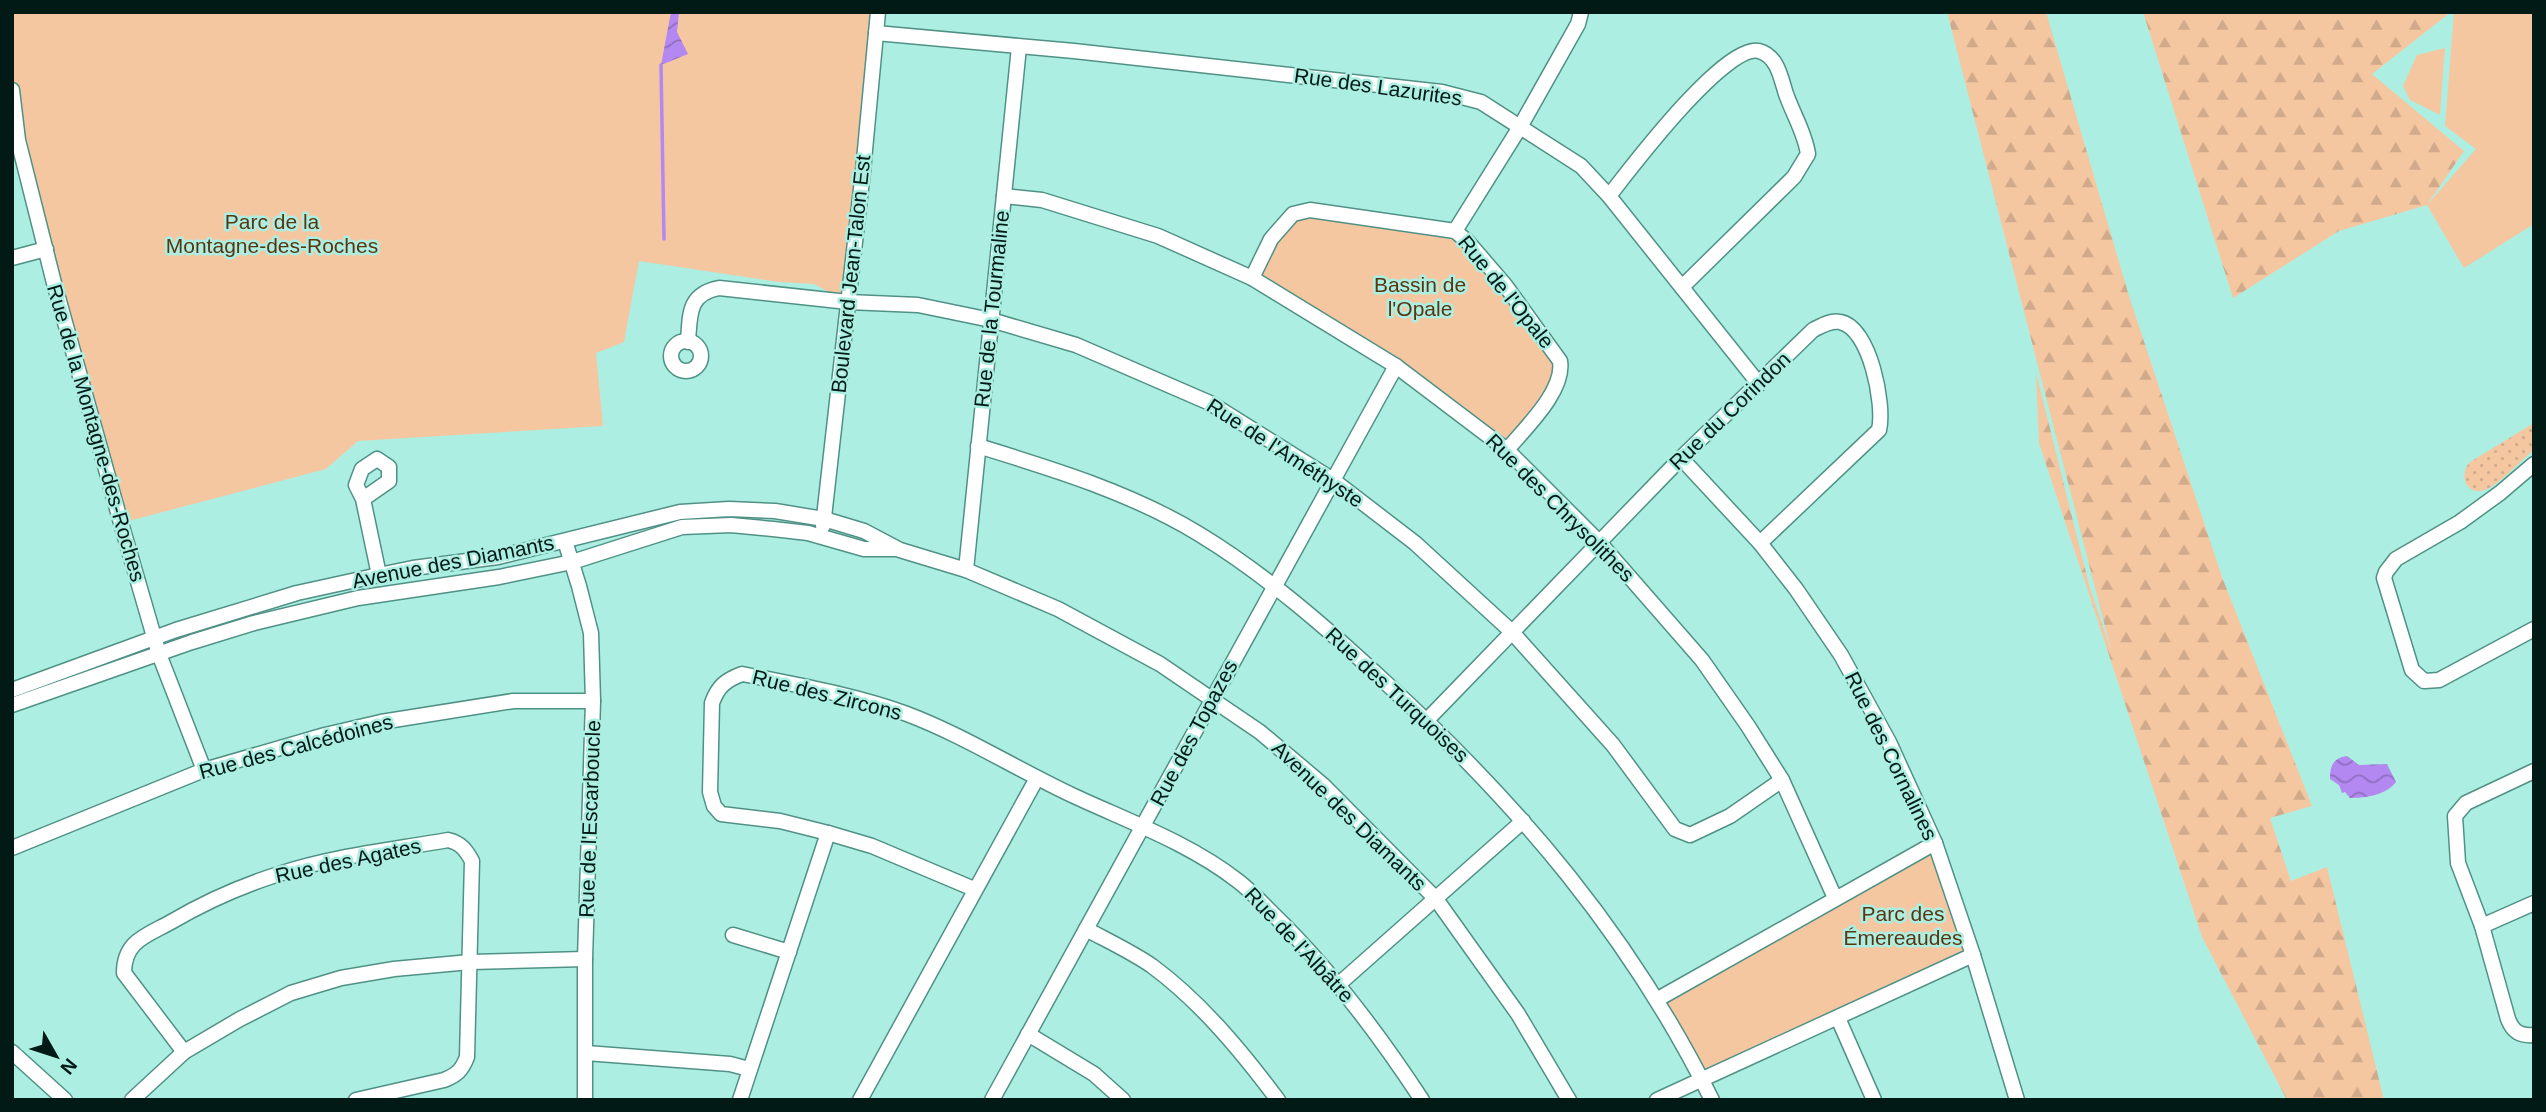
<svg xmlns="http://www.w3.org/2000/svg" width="2546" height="1112" viewBox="0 0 2546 1112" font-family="Arial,sans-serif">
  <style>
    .grass { fill: url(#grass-dots) }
    .forest { fill: url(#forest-firs) }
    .park { fill: #f5c7a1 }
    .water { fill: url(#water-waves) }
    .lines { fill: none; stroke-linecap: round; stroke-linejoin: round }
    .stream { stroke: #b388f0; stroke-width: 3.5 }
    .minor-casing { stroke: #509186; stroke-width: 17 }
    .minor { stroke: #fff; stroke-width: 14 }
    .labels { text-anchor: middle; stroke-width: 5; stroke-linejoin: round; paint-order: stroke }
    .street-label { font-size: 21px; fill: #011a16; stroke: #acefe2 }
    .park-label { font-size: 21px; fill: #5a350f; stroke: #acefe2 }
  </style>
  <defs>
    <pattern id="grass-dots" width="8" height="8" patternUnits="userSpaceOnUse" patternTransform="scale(1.75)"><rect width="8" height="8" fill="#f5c7a1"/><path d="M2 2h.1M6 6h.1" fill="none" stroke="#d0aa8a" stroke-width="1.8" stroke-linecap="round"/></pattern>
    <pattern id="forest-firs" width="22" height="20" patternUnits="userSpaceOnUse" patternTransform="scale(1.75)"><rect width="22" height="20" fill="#f5c7a1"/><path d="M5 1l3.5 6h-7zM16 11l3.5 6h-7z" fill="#d0aa8a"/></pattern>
    <pattern id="water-waves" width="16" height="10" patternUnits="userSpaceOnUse" patternTransform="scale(1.75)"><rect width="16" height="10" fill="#b388f0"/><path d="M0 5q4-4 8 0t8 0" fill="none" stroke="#8f6ec1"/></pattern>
  </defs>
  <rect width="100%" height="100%" fill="#acefe2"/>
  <path class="grass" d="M2534 423V450C2521 460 2499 485 2485 490 2466 496 2458 475 2470 462Z"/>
  <g class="forest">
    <polygon points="1947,12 2046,12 2129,296 2222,577 2312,806 2270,818 2291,881 2327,867 2384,1100 2287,1100 2202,937 2039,443 2036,372 2089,585 2111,650"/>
    <polygon points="2143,12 2451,12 2372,74 2464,151 2427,205 2339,231 2233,298"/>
  </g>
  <g class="park">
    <polygon points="12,12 879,12 848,302 814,284 779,282 639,261 624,342 596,353 603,426 358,441 326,469 121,523 12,90"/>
    <polygon points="2454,12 2534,12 2534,224 2464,268 2427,205 2476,149 2445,126"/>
    <polygon points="2445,48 2440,115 2410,100 2403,86 2417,55"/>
    <polygon points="1293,214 1455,231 1562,371 1507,450 1396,366 1252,278"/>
    <polygon points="1935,843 1973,955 1702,1079 1658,999"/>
  </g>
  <g class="water">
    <polygon points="671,12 679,12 677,32 688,54 661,65"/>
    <path d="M2347 756 2359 765 2387 764 2396 782C2386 795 2366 798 2350 798L2345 792 2342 793 2339 785 2330 779C2330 766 2333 758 2347 756Z"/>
  </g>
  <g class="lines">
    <polyline class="stream" points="661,65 664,239"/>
    <g class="minor-casing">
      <g id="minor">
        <polyline points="876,33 1074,51 1442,92 1481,102 1581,166 1609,196 1759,384"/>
        <polyline points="12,90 18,140 54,283 121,523 159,654 204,770"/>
        <polyline points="1004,196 1042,200 1158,236 1252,278 1396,366 1507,450 1599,542 1702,660 1748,726 1782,780 1835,898"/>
        <path d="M1609 196C1630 169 1725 43 1759 51 1778 56 1781 79 1786 94 1793 114 1805 133 1808 154L1794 177 1682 287"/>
        <polyline points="1455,231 1520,127 1578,24 1581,12"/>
        <polyline points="12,258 46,249"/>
        <path d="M1252 278 1271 239 1293 214 1310 210 1455 231 1468 242 1505 285 1560 361C1565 391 1525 428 1507 450"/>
        <circle cx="686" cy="356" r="15"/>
        <path d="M688 342C690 314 688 294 719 288L848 302 918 305 991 320 1076 345 1210 403 1333 480 1415 543 1512 632 1613 745 1675 829 1690 835 1730 816 1782 780"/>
        <path d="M978 446C1053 469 1132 493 1199 534 1265 574 1328 629 1385 682 1520 806 1630 935 1712 1100"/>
        <polyline points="1681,458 1760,543 1796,589 1841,655 1889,742 1935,843 1973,955 2017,1100"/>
        <polyline points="2534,464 2500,493 2460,522 2396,559 2386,572 2384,578 2412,670 2424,681 2439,680 2534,629"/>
        <polyline points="363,499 389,481 389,467 377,459 362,469 356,485 363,499 379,575"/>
        <polyline points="823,526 863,171 878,12"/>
        <polyline points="565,541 579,586 591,633 593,701 585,959 585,1100"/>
        <polyline points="966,570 1019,47"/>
        <polyline points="12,690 176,630 297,593 379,575 413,568 498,557 680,512 729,509 775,511 824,519 864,531 900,550 966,570 1058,609 1160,664 1260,732 1323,785 1436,899 1518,1014 1569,1100"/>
        <polyline points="12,705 192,642 254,623 358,598 499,577 572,562 682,527 731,525 773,529 808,533 864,549 895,549"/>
        <path d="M1427 720 1681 458 1813 330C1821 326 1830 320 1840 322 1870 327 1885 405 1879 430L1760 543"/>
        <path d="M2534 771 2466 803 2455 816 2458 863 2482 926 2508 1019C2513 1032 2520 1036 2534 1035"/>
        <polyline points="12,848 204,770 325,735 381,722 513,701 593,701"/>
        <path d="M974 889 872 846 828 833 780 821 721 814 714 806 710 792 712 703C718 686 726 680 742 674 797 685 855 695 907 714 965 736 1018 770 1074 796 1130 822 1189 843 1238 881 1251 891 1262 903 1273 914 1331 970 1378 1033 1422 1100"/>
        <polyline points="2482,926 2534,903"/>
        <path d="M1086 929C1108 941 1132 952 1152 966 1201 1002 1242 1052 1278 1100"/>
        <polyline points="733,935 789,952"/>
        <polyline points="1339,984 1523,821"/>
        <polyline points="1658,999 1935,843"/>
        <polyline points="1838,1018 1874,1100"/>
        <polyline points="1028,1034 1094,1074 1123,1100"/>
        <polyline points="12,1052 65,1100"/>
        <path d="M184 1052 124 973C124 941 146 936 171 922 205 902 241 886 279 874 333 856 392 850 448 840 461 843 466 850 472 861L467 1057C462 1070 457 1075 444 1080L356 1100"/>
        <polyline points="586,1053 730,1064 749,1069"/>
        <polyline points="132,1100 184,1052 240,1019 291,993 341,978 394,969 470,962 585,959"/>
        <polyline points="740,1100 828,833"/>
        <polyline points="860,1100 1037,778"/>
        <polyline points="992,1100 1396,366"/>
        <polyline points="1657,1100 1973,955"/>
      </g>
    </g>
    <use href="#minor" class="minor"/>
  </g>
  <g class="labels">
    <g class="street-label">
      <text transform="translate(1378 87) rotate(8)" y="7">Rue des Lazurites</text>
      <text transform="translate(851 274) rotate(-84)" y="7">Boulevard Jean-Talon Est</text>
      <text transform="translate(1506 292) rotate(51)" y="7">Rue de l'Opale</text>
      <text transform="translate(992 309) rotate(-84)" y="7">Rue de la Tourmaline</text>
      <text transform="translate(1730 411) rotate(-44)" y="7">Rue du Corindon</text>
      <text transform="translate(96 433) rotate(74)" y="7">Rue de la Montagne-des-Roches</text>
      <text transform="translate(1285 453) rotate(33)" y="7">Rue de l'Améthyste</text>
      <text transform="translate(1560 508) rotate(45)" y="7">Rue des Chrysolithes</text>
      <text transform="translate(453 562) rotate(-11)" y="7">Avenue des Diamants</text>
      <text transform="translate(827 695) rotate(14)" y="7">Rue des Zircons</text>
      <text transform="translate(1397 695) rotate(43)" y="7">Rue des Turquoises</text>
      <text transform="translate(1194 733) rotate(-62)" y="7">Rue des Topazes</text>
      <text transform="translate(296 747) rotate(-15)" y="7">Rue des Calcédoines</text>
      <text transform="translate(1891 756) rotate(64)" y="7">Rue des Cornalines</text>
      <text transform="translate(1349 816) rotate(44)" y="7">Avenue des Diamants</text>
      <text transform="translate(590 819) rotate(-88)" y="7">Rue de l'Escarboucle</text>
      <text transform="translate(348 861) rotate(-12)" y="7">Rue des Agates</text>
      <text transform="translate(1299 945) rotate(47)" y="7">Rue de l'Albâtre</text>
    </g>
    <g class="park-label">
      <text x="272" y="229">Parc de la<tspan x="272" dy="24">Montagne-des-Roches</tspan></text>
      <text x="1420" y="292">Bassin de<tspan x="1420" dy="24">l'Opale</tspan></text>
      <text x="1903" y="921">Parc des<tspan x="1903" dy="24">Émereaudes</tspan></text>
    </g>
  </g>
  <rect width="2546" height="1112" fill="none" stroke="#011a16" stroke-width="28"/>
  <g transform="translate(56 1056) rotate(129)" stroke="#acefe2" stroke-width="5" paint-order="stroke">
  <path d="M0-5L12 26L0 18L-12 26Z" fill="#011a16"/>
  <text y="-10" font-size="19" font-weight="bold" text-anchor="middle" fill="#011a16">N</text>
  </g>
</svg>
